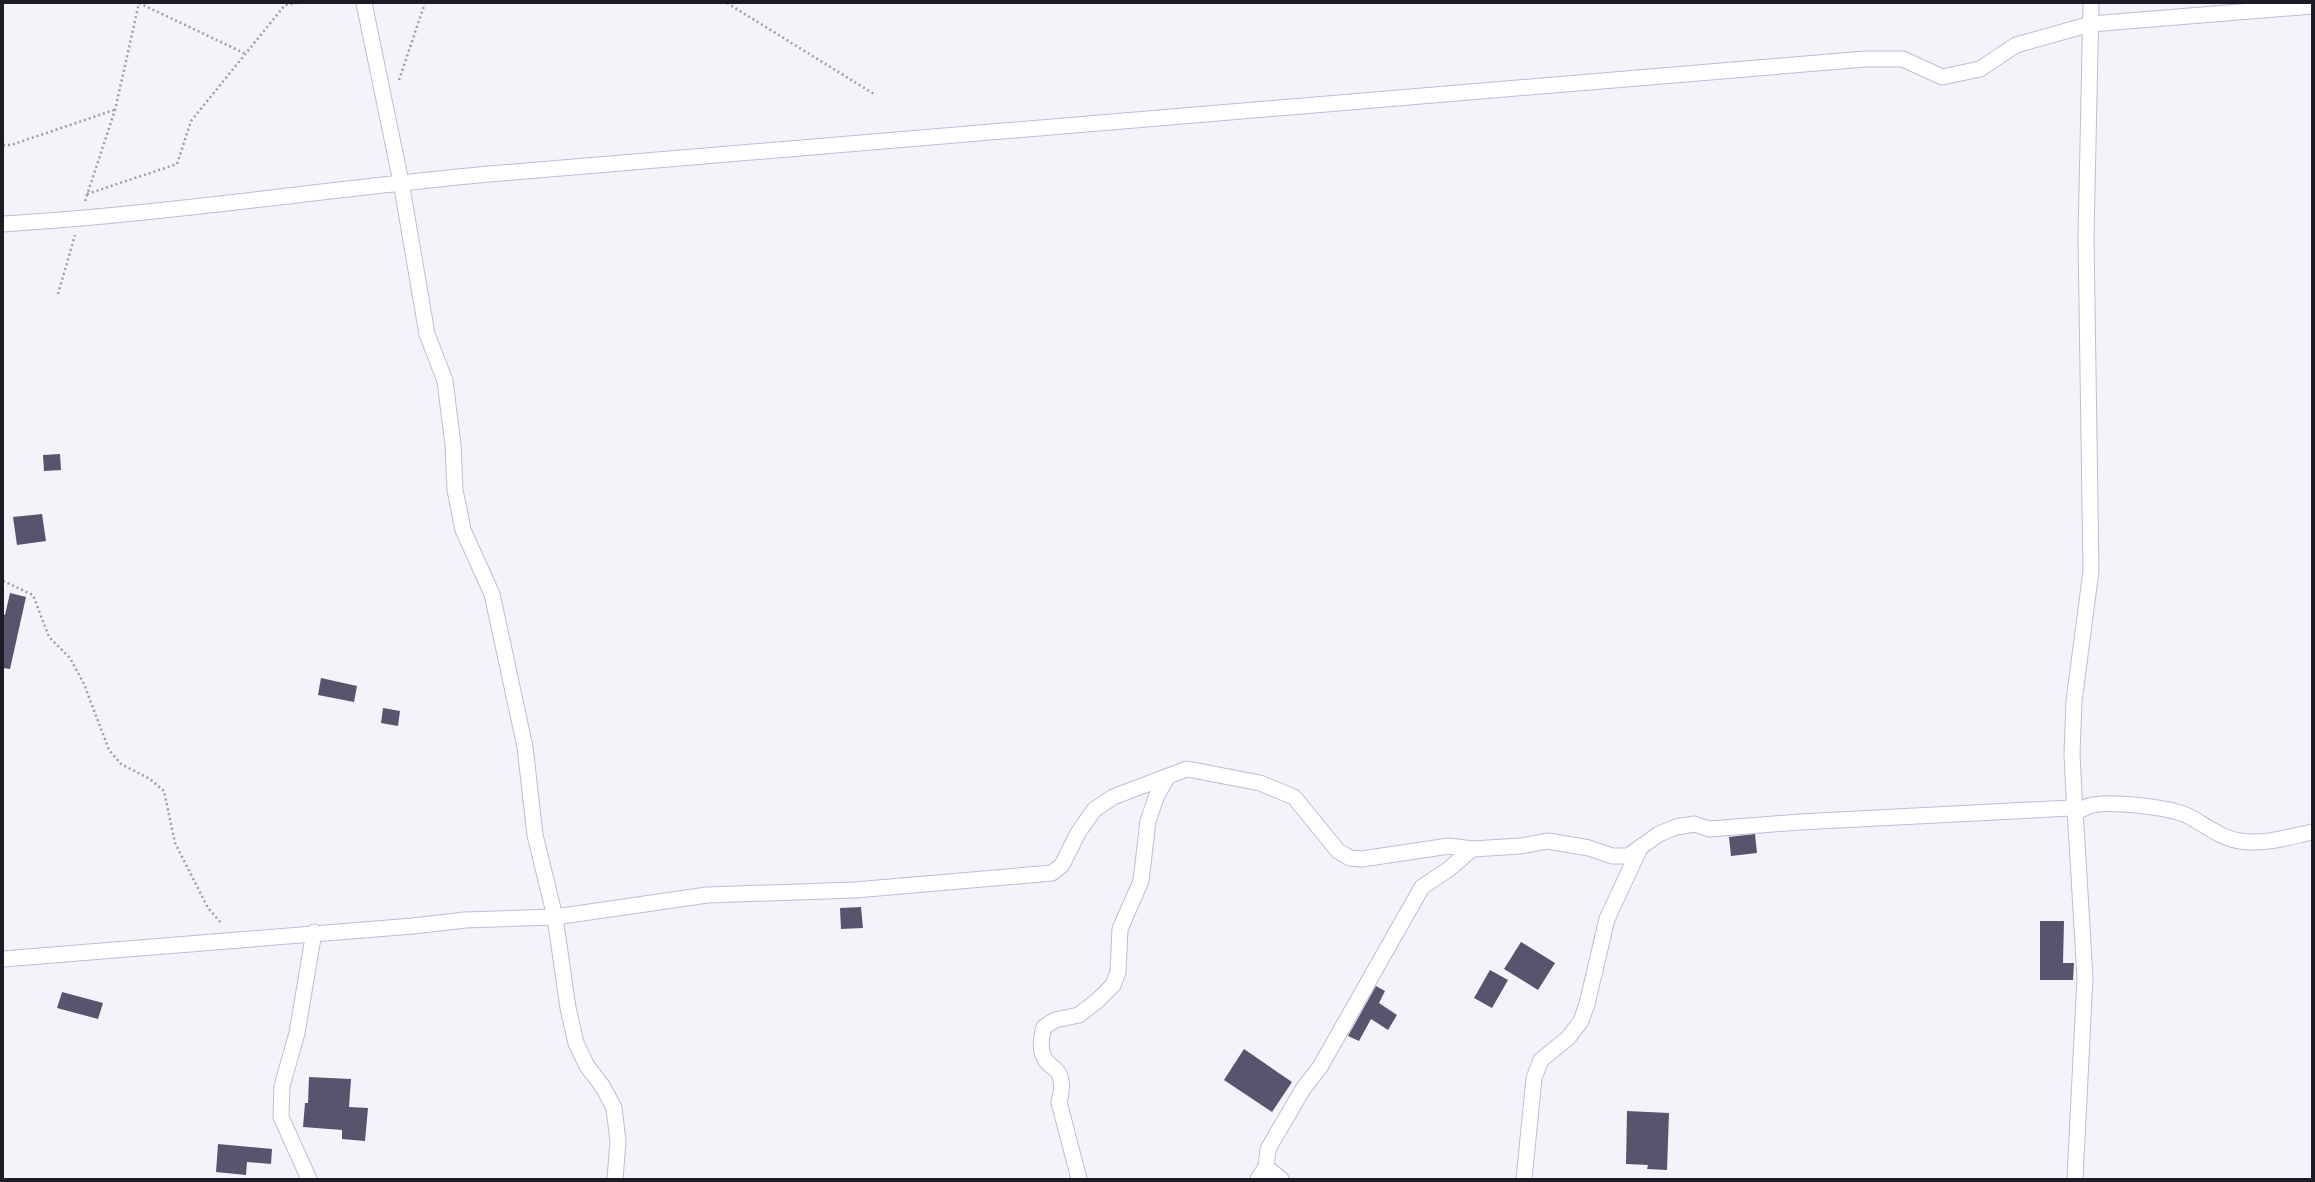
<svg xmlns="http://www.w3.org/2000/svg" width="2315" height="1182" viewBox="0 0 2315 1182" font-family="Raleway,sans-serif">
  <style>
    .building { fill: #59536d }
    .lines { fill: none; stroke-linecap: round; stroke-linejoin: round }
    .minor-casing { stroke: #c1bbd9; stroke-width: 17 }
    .path { stroke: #9e9ca4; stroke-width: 2.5; stroke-dasharray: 2 3; stroke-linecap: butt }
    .minor { stroke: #fff; stroke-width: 15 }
  </style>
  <rect width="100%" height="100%" fill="#f5f3fa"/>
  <g class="building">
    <polygon points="60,454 61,470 44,471 43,455"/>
    <polygon points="42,514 46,541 17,545 13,517"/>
    <polygon points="10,593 26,597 10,669 3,668 3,614 5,615"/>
    <polygon points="321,678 357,686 354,702 318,695"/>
    <polygon points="383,708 400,711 398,726 381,723"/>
    <polygon points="1755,834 1757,853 1731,856 1729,837"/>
    <polygon points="861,907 863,928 841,929 840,908"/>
    <polygon points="2040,921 2064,921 2063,963 2074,963 2073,980 2040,980"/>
    <polygon points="1521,942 1555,963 1538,990 1504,969"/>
    <polygon points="1490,970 1508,980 1492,1008 1474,998"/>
    <polygon points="1376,986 1385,991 1379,1003 1397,1015 1388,1030 1371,1019 1359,1041 1348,1036"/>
    <polygon points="62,992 103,1003 98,1019 57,1008"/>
    <polygon points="1244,1049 1292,1082 1272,1112 1224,1080"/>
    <polygon points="309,1077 351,1079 349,1107 368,1108 365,1141 342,1139 342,1130 303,1127 305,1103 308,1103"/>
    <polygon points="1627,1111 1669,1113 1667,1170 1647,1169 1648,1165 1626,1164"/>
    <polygon points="218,1144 272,1149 271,1164 247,1162 246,1175 216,1172"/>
  </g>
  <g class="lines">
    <g class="minor-casing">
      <g id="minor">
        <polyline points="364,3 401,182 427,334 445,381 453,445 455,490 463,530 492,594 525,747 535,835 555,917 568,1008 576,1043 587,1066 603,1087 614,1108 618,1141 615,1179"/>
        <path d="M2091 3 2086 237 2091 571 2074 701 2072 754 2075 813C2079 811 2084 808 2089 806 2107 800 2170 807 2188 816 2204 824 2222 839 2240 841 2264 845 2289 837 2312 832"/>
        <path d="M3 224C165 214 327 189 489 174 947 134 1406 97 1865 59H1903L1942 77 1980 69 2016 45 2091 24 2312 6"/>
        <polyline points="3,959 413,926 465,920 555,917 707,895 855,890 1052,873 1062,865 1078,833 1094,810 1113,797 1187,769 1260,783 1294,797 1338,851 1350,858 1362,859 1449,846 1472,849 1521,846 1548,841 1589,848 1612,856 1628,856 1659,834 1676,827 1694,824 1709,829 1800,822 2070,808 2075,813 2076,825 2085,978 2075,1179"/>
        <polyline points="309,1179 281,1117 282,1086 297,1033 314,932"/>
        <path d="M1079 1179 1059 1102C1062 1092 1064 1077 1055 1069 1052 1066 1048 1064 1046 1061 1039 1050 1041 1039 1044 1027L1055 1020 1079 1015 1098 1000 1113 985 1118 972 1120 929 1141 881 1148 821 1157 795 1167 778"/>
        <polyline points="1258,1179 1266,1167"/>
        <polyline points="1281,1179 1266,1167 1268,1149 1303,1089 1320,1067 1422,887 1449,869 1472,849"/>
        <polyline points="1524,1179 1534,1078 1541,1060 1568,1038 1581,1021 1587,1004 1607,919 1639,850"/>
      </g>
    </g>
    <g class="path">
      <polyline points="139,3 244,53"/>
      <polyline points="727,3 874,94"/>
      <polyline points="399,80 425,3"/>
      <polyline points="3,145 11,145 114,110"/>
      <polyline points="87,194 177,164 191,121 285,5 297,3"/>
      <polyline points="85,201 115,110 139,3"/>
      <polyline points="58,294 75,235"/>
      <polyline points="3,581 33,595 49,637 70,658 84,684 109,750 121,764 150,779 164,791 175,843 208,908 222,924"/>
    </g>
    <use href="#minor" class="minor"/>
  </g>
  <rect width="2315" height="1182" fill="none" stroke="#1e1b26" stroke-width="8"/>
</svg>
